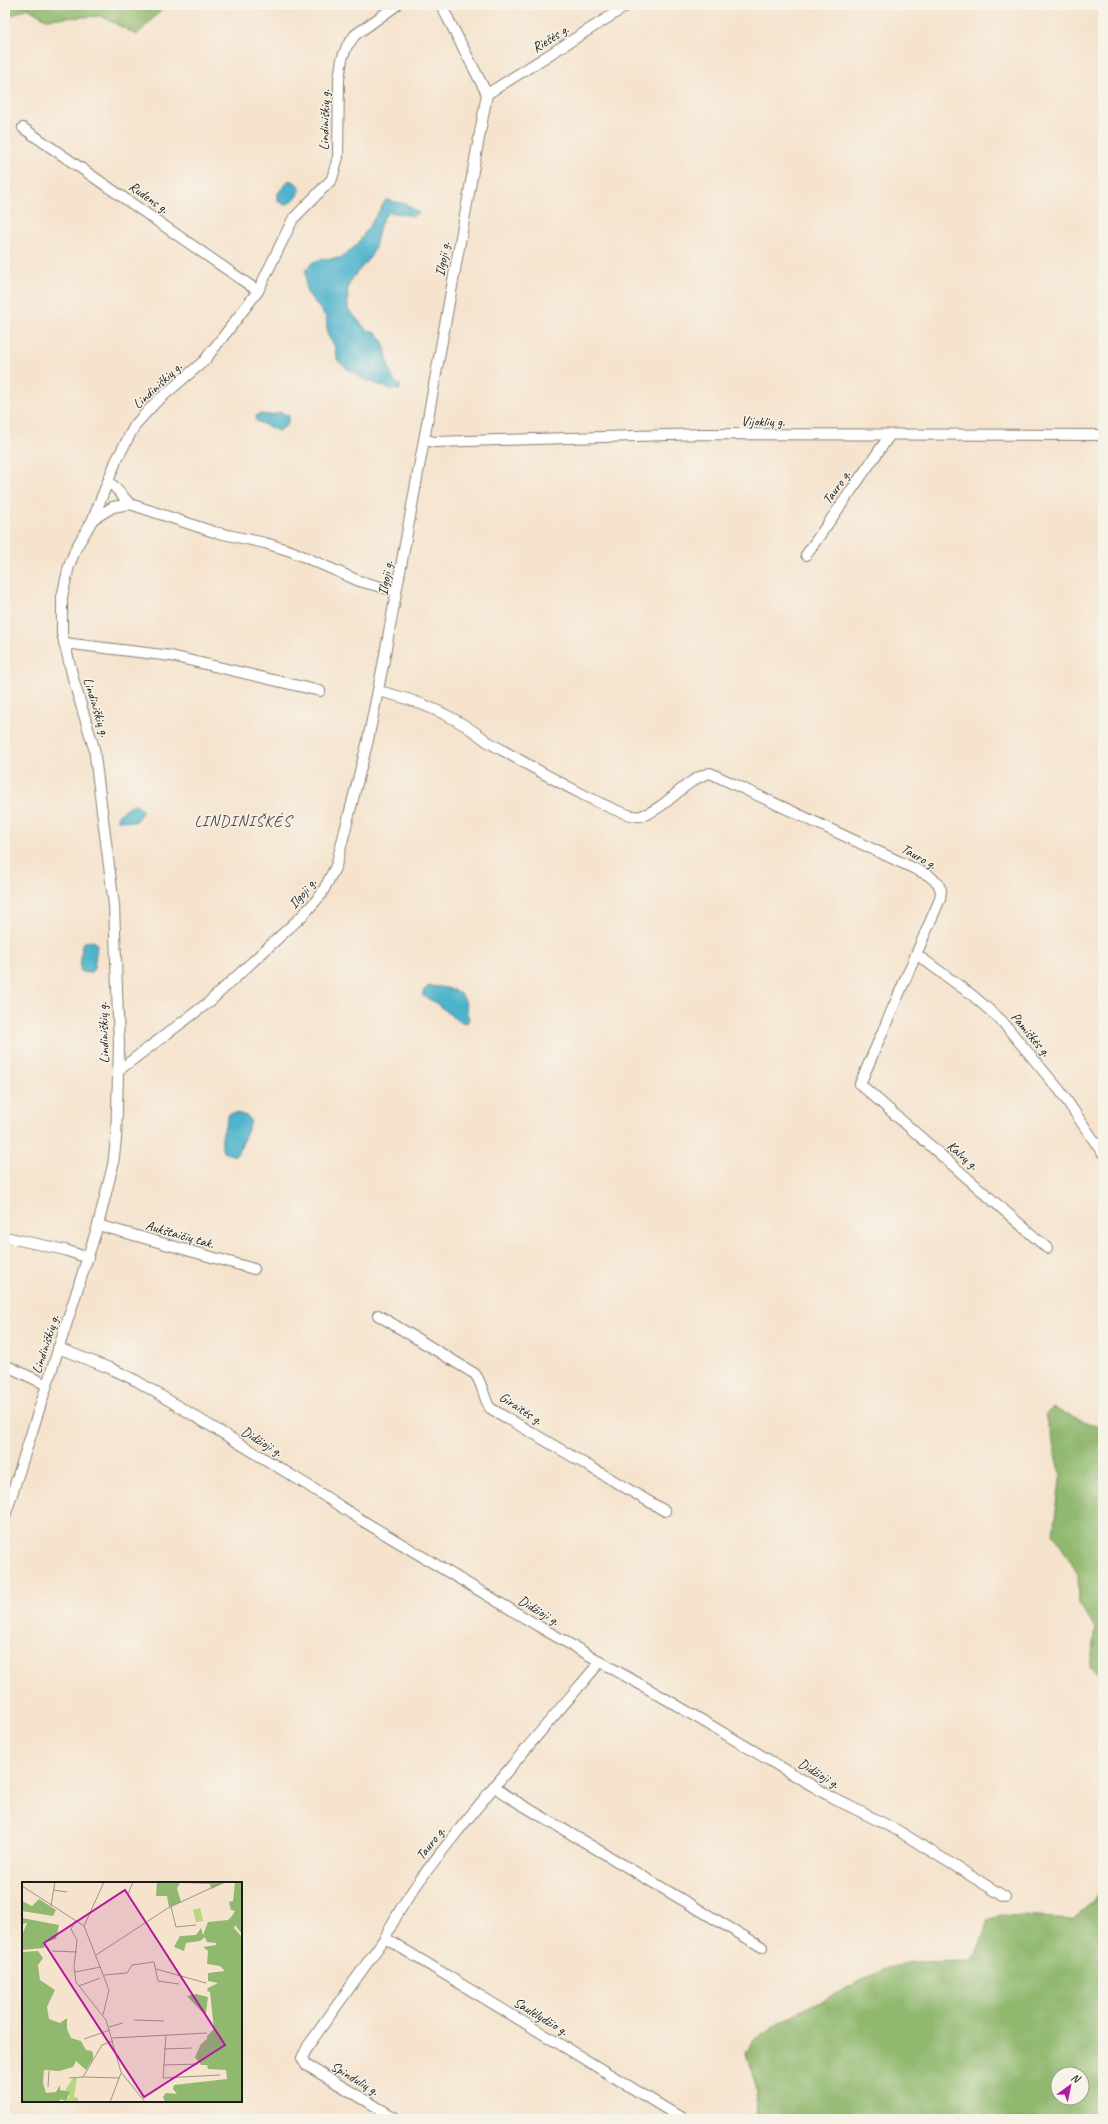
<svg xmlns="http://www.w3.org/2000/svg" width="1108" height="2124" viewBox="0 0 1108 2124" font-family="Caveat,sans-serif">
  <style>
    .forest { fill: #90b86e; stroke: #566a45; fill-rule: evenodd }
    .water { fill: #4db3cc; stroke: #346874 }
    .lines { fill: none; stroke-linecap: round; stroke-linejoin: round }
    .minor-casing { stroke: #888074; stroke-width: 12 }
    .minor { stroke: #fff; stroke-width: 10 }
    .labels { text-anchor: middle; stroke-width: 3; stroke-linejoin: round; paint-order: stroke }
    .street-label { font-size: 14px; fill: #1c1c1c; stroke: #f7f3e8 }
    .quarter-label { font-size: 16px; letter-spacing: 1px; fill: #5a4850; stroke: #f7f3e8 }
    .inset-road { fill: none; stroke: #9e9386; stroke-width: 1 }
    .view { fill: #b5179e; fill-opacity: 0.15; stroke: #b5179e; stroke-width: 2 }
    .inset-edge { fill: none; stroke: #1c1c1c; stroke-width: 2 }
  </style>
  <rect width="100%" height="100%" fill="#f7f3e8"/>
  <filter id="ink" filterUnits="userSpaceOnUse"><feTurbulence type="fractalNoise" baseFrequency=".025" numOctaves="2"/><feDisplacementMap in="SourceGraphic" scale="8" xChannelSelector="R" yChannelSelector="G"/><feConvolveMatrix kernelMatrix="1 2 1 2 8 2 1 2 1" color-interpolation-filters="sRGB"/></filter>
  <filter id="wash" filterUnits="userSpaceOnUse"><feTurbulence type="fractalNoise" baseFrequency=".012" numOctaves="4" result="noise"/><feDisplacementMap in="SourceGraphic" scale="16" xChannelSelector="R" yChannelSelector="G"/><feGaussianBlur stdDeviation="0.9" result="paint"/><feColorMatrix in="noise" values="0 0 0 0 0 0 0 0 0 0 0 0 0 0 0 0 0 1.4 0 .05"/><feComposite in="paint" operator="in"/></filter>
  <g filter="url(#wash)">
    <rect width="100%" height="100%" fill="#f5e3cd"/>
    <g class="forest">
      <polygon points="5,5 166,5 137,35 101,16 46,19 27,8 13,15 5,23"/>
      <polygon points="1053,1408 1103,1429 1103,1678 1090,1667 1096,1629 1079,1603 1078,1574 1053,1533 1061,1473 1045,1415"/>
      <path d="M1103 1884V2119H755L757 2090 746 2053 755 2039 775 2025 880 1971 911 1962 970 1961 980 1946 988 1918 1002 1915 1073 1919 1094 1902ZM1058 2074H1082V2098H1058Z"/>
    </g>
    <g class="water">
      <path d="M289 180 295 182 301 188C298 196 293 202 285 205L278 201V193Z"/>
      <path d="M386 200 406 204 419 213 413 216 389 212C377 221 379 240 373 252 367 265 351 275 348 287 347 294 348 303 348 309L367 330C390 333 384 361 392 377 394 381 398 384 401 386L399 390 390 389 363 379 350 371 338 361 334 345 328 336 326 317 306 291V269L313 262 321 259 340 258 357 245Z"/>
      <path d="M280 412 289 416C289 425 285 427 278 431L256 421V416L258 414 272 415Z"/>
      <path d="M136 804 143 811 135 822 118 820 117 817C121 811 128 805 136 804Z"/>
      <polygon points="94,941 97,945 94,969 90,973 82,972 80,970 82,944 85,942"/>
      <path d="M429 986C441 987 461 988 465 1001 467 1007 466 1013 469 1019L467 1023C454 1022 446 1010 436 1003 432 1000 427 999 422 995L424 990Z"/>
      <path d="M236 1113 247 1116 251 1122 238 1153 235 1156 223 1152C219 1139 225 1126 229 1114Z"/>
    </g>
  </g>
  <g filter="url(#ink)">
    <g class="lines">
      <g class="minor-casing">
        <g id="minor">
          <polyline points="487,94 628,5"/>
          <polyline points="23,128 258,291"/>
          <polyline points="424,440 435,442 702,434 1103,435"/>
          <polyline points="109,481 130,504 214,532 265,543 291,551 359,581 396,591"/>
          <polyline points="93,519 113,507 130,504"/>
          <polyline points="806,555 890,435"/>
          <polyline points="64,643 171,656 320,691"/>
          <path d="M378 691C418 700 456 716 488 742 510 754 623 822 641 816 668 808 683 780 710 773L928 875 937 882 941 890 940 899 860 1084 1047 1248"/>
          <polyline points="916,954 972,995 1001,1020 1061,1092 1103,1154"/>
          <polyline points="119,1070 209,1002 303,915 321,895 336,866 368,740 383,665 487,94 441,5"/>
          <polyline points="98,1225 254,1269"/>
          <polyline points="5,1237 65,1250 88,1258"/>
          <path d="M378 1315 475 1374C483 1384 483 1397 490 1408L665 1511"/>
          <polyline points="58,1348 112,1369 137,1381 309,1486 363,1521 545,1630 671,1702 833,1798 897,1830 1005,1897"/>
          <polyline points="5,1365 47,1385"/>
          <polyline points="5,1516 98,1225 113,1165 116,1139 119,1045 114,905 94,748 74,682 62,633 62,597 69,566 76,548 93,519 116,461 135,425 155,403 204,361 226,333 258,291 293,219 332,179 338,157 339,79 342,59 347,46 355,35 397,5"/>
          <polyline points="494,1786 507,1796 762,1947"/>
          <polyline points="385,1938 683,2119"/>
          <path d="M397 2119 306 2065 302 2058 308 2046 385 1938C404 1897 434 1861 462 1826 507 1770 554 1716 601 1661"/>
        </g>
      </g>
      <use href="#minor" class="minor"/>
    </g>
  </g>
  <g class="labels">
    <g class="street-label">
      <text transform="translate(550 38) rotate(-32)" y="5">Riešės g.</text>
      <text transform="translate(324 120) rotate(-89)" y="5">Lindiniškių g.</text>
      <text transform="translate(149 197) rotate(35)" y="5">Rudens g.</text>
      <text transform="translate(442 259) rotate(-80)" y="5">Ilgoji g.</text>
      <text transform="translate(157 385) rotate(-43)" y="5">Lindiniškių g.</text>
      <text transform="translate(763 421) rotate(1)" y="5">Vijoklių g.</text>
      <text transform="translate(836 487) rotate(-55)" y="5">Tauro g.</text>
      <text transform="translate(385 578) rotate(-80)" y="5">Ilgoji g.</text>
      <text transform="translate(97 707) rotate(73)" y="5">Lindiniškių g.</text>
      <text transform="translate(919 856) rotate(29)" y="5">Tauro g.</text>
      <text transform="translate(302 893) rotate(-50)" y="5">Ilgoji g.</text>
      <text transform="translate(103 1033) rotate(-92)" y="5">Lindiniškių g.</text>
      <text transform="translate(1031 1034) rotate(50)" y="5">Pamiškės g.</text>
      <text transform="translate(963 1155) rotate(41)" y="5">Kalvų g.</text>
      <text transform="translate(180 1234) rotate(16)" y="5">Aukštaičių tak.</text>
      <text transform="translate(45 1344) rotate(-72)" y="5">Lindiniškių g.</text>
      <text transform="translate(521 1408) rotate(33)" y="5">Giraitės g.</text>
      <text transform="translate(262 1441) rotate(31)" y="5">Didžioji g.</text>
      <text transform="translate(539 1610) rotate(31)" y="5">Didžioji g.</text>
      <text transform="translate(819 1773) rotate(31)" y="5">Didžioji g.</text>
      <text transform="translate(430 1843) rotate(-52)" y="5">Tauro g.</text>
      <text transform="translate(541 2016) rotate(31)" y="5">Saulėlydžio g.</text>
      <text transform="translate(355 2078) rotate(31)" y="5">Spindulių g.</text>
    </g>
    <g class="quarter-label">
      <text x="243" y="826">LINDINIŠKĖS</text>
    </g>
  </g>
  <g transform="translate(22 1882)">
    <rect width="220" height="220" fill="#f5e3cd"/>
    <path d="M178 26 181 39 174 40 171 28ZM51 196H55L52 215 56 216V220L44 219 48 214 43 209Z" fill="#b6d77f"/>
    <path d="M135 0H205L189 7 188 2 158 1 155 6 159 20 147 25 145 14H134ZM213 0H220V52L213 43 212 46 220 55V220H143L141 215 144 211 155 212 151 207 152 203 205 197 204 188 186 187 185 183H179L173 175 179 162 185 157V154L192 147 188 110 185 109 186 106 196 101 186 99V91L203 89 198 84 185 82 186 69 181 65 194 63V61L185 60 183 55 178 59 164 61 162 69 152 65 158 54 174 53 179 46 181 53 186 40 206 38 210 34 213 29 209 28 207 20 211 19ZM17 17 34 28 31 34 0 29V19L10 24ZM0 36 37 43 34 57 24 60 22 66 0 68V53L5 41 0 42ZM16 69 21 76 16 83 18 98 33 108 25 125 27 137 38 141 45 136V147L49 156 59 159 64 168 70 169 71 172V177L64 188 54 179 51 185 37 189 22 188 21 201 24 211 34 210 38 203V208L48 210 44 219 38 217V220H0V70ZM174 112 186 115 184 131 180 130 165 114Z" fill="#90b86e"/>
    <path class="inset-road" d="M0 4 62 44 87 108 81 133M31 8 45 10M106 12 111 0M29 24 33 0M149 25 154 45 174 43M53 39 49 47 55 58 52 85 54 100 84 138 99 190 123 220M62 44 82 0M30 69 55 70M74 73 146 26 202 0M134 87 184 101M53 90 79 85M82 93 105 91 110 83 132 80 136 99 157 102M57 104 78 96M112 138 142 139M87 145 101 141M144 153 141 196 198 193M90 156 185 151M62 157 88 148M142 167 170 166M142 183 176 182M61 195 97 196M47 196 61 195 80 163 91 159M26 205 27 189M88 220 99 191"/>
    <path class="view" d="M103 8 203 163 122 215 22 61Z"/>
    <rect width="220" height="220" class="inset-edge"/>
  </g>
  <rect width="1108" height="2124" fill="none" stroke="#f7f3e8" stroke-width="20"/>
  <g transform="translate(1070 2086) rotate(33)"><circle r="19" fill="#f7f3e8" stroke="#9f9d96"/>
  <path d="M0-3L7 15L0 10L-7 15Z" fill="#b5179e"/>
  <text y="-6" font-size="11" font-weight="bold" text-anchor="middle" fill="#1c1c1c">N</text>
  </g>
</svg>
